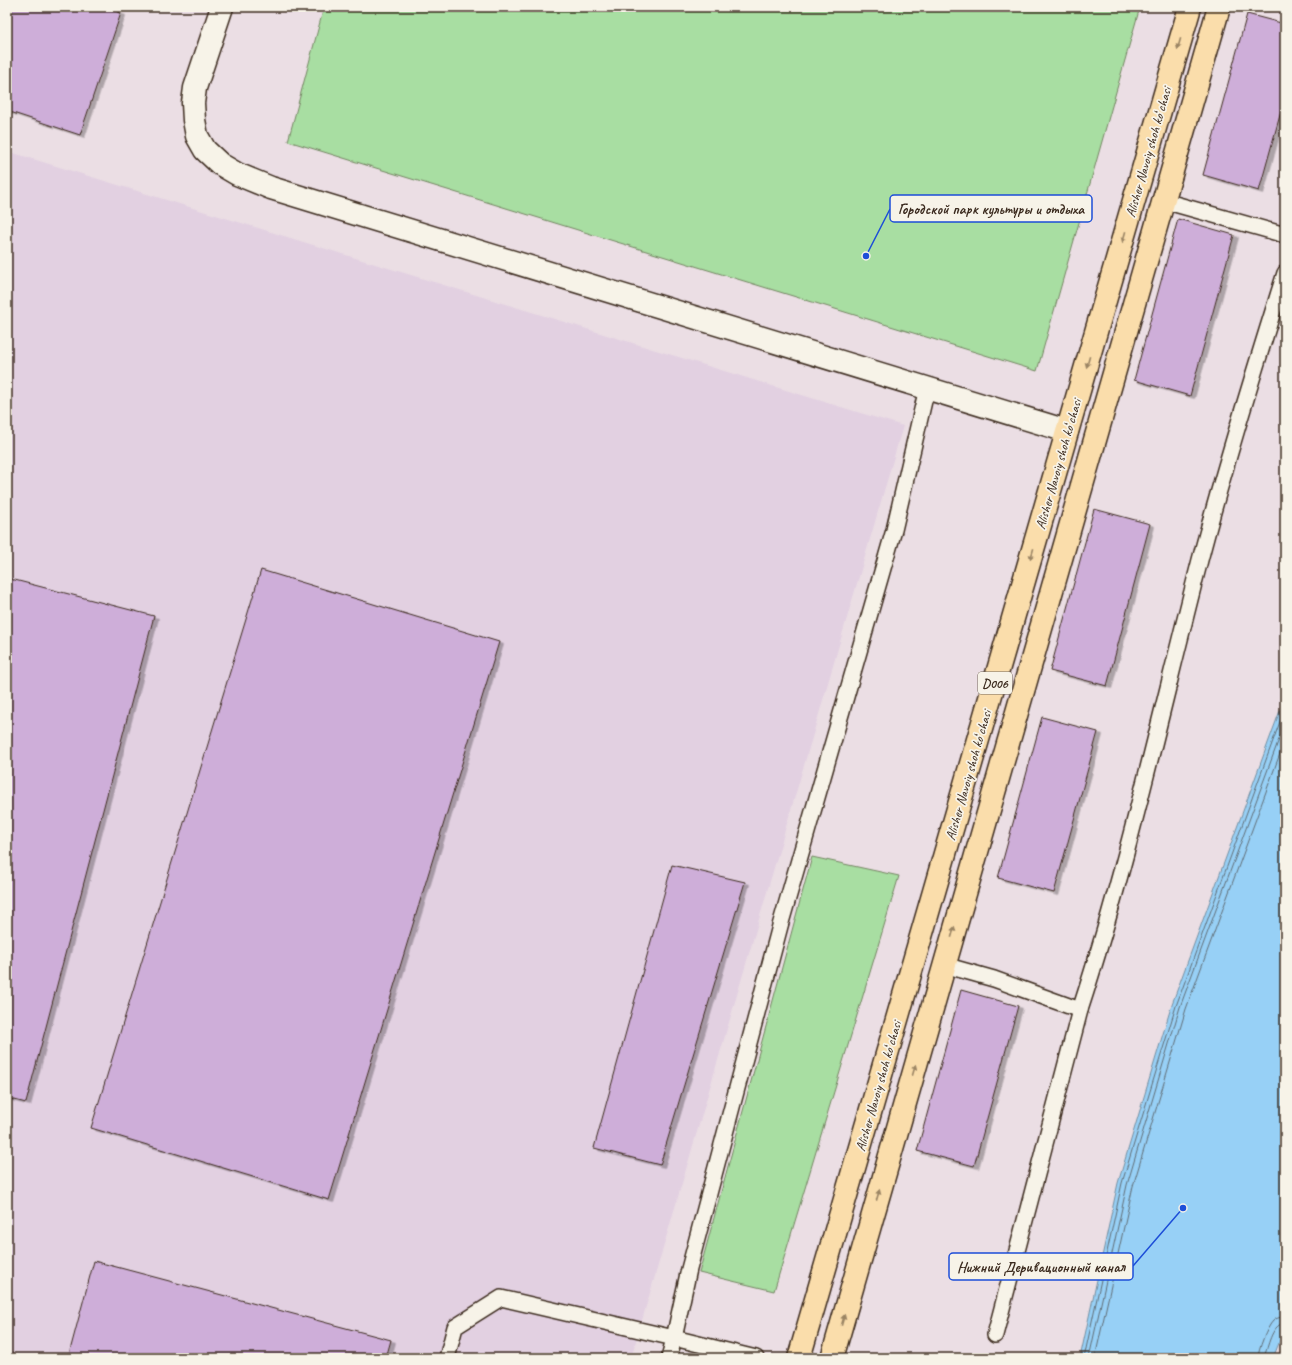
<svg xmlns="http://www.w3.org/2000/svg" width="1292" height="1365" viewBox="0 0 1292 1365" font-family="Caveat,sans-serif">
  <style>
    .built { fill: #e2d0e1 }
    .green { fill: #a8dea2; stroke: #728460 }
    .water { fill: #97d0f6; stroke: #728ea0 }
    .lines { fill: none; stroke-linecap: round; stroke-linejoin: round }
    .shore { stroke: #606c74; stroke-width: 1 }
    .building { fill: #ceaed9; stroke: #3b2a1e; filter: url(#shadow) }
    .service-casing { stroke: #3b2a1e; stroke-width: 18 }
    .minor-casing { stroke: #3b2a1e; stroke-width: 25 }
    .primary-casing { stroke: #3b2a1e; stroke-width: 25 }
    .service { stroke: #f7f3e8; stroke-width: 15 }
    .minor { stroke: #f7f3e8; stroke-width: 22 }
    .primary { stroke: #faddab; stroke-width: 22 }
    .oneway { fill: #9a8464 }
    .labels { text-anchor: middle; stroke-width: 3.5; stroke-linejoin: round; paint-order: stroke }
    .shield { fill: #f7f3e8; stroke: #73665b; stroke-width: 1 }
    .shield-label { font-size: 13px; font-weight: bold; fill: #3b2a1e }
    .street-label { font-size: 14px; fill: #3b2a1e; stroke: #f7f3e8 }
    .leader { fill: none; stroke: #1d4ed8; stroke-width: 1.5 }
    .callout-dot { fill: #1d4ed8; stroke: #f7f3e8; stroke-width: 1.5 }
    .callout { fill: #f7f3e8; stroke: #1d4ed8; stroke-width: 1.5 }
    .callout-label { font-size: 15px; text-anchor: middle; font-weight: bold; fill: #3b2a1e }
  </style>
  <defs>
    <filter id="shadow"><feDropShadow dx="4.5" dy="2.5" stdDeviation="0" flood-color="#0004"/></filter>
  </defs>
  <rect width="100%" height="100%" fill="#ebdee4"/>
  <filter id="ink" filterUnits="userSpaceOnUse"><feTurbulence type="fractalNoise" baseFrequency=".025" numOctaves="2"/><feDisplacementMap in="SourceGraphic" scale="8" xChannelSelector="R" yChannelSelector="G"/><feConvolveMatrix kernelMatrix="1 2 1 2 8 2 1 2 1" color-interpolation-filters="sRGB"/></filter>
  <g filter="url(#ink)">
    <polygon class="built" points="7,151 903,426 631,1358 7,1358"/>
    <g class="green">
      <polygon points="324,7 1140,7 1037,371 288,141"/>
      <polygon points="812,857 899,876 774,1291 699,1273"/>
    </g>
    <polygon class="water" points="1285,697 1285,1328 1273,1358 1080,1358 1118,1183 1172,1004"/>
    <g class="lines">
      <g class="shore">
        <polyline points="1084,1358 1122,1183 1176,1006 1285,708"/>
        <polyline points="1089,1358 1127,1185 1180,1007 1285,723"/>
        <polyline points="1095,1358 1133,1186 1186,1009 1285,740"/>
        <path d="M1258 1358C1258 1350 1267 1327 1273 1321 1276 1318 1280 1317 1285 1317"/>
        <path d="M1264 1358 1265 1354C1269 1344 1272 1324 1285 1323"/>
      </g>
    </g>
    <g class="building">
      <polygon points="7,7 105,7 121,13 80,135 7,111"/>
      <polygon points="1247,14 1285,24 1285,97 1259,191 1203,175"/>
      <polygon points="1178,219 1234,235 1190,396 1134,380"/>
      <polygon points="1094,509 1150,524 1107,686 1050,671"/>
      <polygon points="261,570 499,642 329,1200 91,1128"/>
      <polygon points="7,578 154,616 26,1103 7,1098"/>
      <polygon points="1042,717 1098,732 1054,893 998,878"/>
      <polygon points="672,865 745,882 660,1165 594,1148"/>
      <polygon points="961,990 1018,1006 974,1166 917,1151"/>
      <polygon points="94,1261 391,1340 386,1358 68,1358"/>
    </g>
    <g class="lines">
      <g class="service-casing">
        <g id="service">
          <polyline points="1164,201 1285,235"/>
          <polyline points="944,965 994,979 1080,1010"/>
          <path d="M995 1335 1080 1010C1128 863 1161 711 1200 560 1225 464 1255 368 1285 273"/>
          <polyline points="447,1358 455,1327 501,1298 674,1338 689,1269 780,926 894,530 927,388"/>
          <polyline points="669,1358 674,1338 756,1358"/>
        </g>
      </g>
      <g class="minor-casing">
        <polyline id="minor" points="222,7 195,88 193,103 194,120 197,136 205,150 220,164 237,174 271,188 1067,431"/>
      </g>
      <g class="primary-casing">
        <g id="primary">
          <polyline points="799,1358 1190,7"/>
          <polyline points="832,1358 1219,7"/>
        </g>
      </g>
      <use href="#service" class="service"/>
      <use href="#minor" class="minor"/>
      <use href="#primary" class="primary"/>
    </g>
    <defs><path id="oneway-solid" d="M-6-.8H1V-3.2L6.5 0L1 3.2V.8H-6Z"/></defs>
    <g class="oneway">
      <use href="#oneway-solid" transform="translate(1179 44) rotate(106)"/>
      <use href="#oneway-solid" transform="translate(1124 237) rotate(106)"/>
      <use href="#oneway-solid" transform="translate(1088 362) rotate(106)"/>
      <use href="#oneway-solid" transform="translate(1032 554) rotate(106)"/>
      <use href="#oneway-solid" transform="translate(953 932) rotate(-74)"/>
      <use href="#oneway-solid" transform="translate(914 1070) rotate(-74)"/>
      <use href="#oneway-solid" transform="translate(878 1195) rotate(-74)"/>
      <use href="#oneway-solid" transform="translate(843 1320) rotate(-74)"/>
    </g>
  </g>
  <g class="labels">
    <rect class="shield" x="978" y="672" width="34" height="22" rx="3"/>
    <g class="shield-label">
      <text x="995" y="688">D006</text>
    </g>
    <g class="street-label">
      <text transform="translate(1148 152) rotate(-74)" y="5">Alisher Navoiy shoh koʻchasi</text>
      <text transform="translate(1058 464) rotate(-74)" y="5">Alisher Navoiy shoh koʻchasi</text>
      <text transform="translate(968 775) rotate(-74)" y="5">Alisher Navoiy shoh koʻchasi</text>
      <text transform="translate(878 1086) rotate(-74)" y="5">Alisher Navoiy shoh koʻchasi</text>
    </g>
  </g>
  <path class="leader" d="M866 256L890 209M1183 1208L1133 1266"/>
  <g class="callout-dot">
    <circle cx="866" cy="256" r="4"/>
    <circle cx="1183" cy="1208" r="4"/>
  </g>
  <g class="callout">
    <rect x="890" y="195" width="202" height="27" rx="4"/>
    <rect x="949" y="1253" width="184" height="27" rx="4"/>
  </g>
  <g class="callout-label">
    <text x="991" y="214">Городской парк культуры и отдыха</text>
    <text x="1041" y="1272">Нижний Деривационный канал</text>
  </g>
  <rect width="1292" height="1365" fill="none" stroke="#f7f3e8" stroke-width="24"/>
  <rect x="12" y="12" width="1268" height="1341" fill="none" stroke="#3b2a1e" stroke-width="1.5" filter="url(#ink)"/>
</svg>
